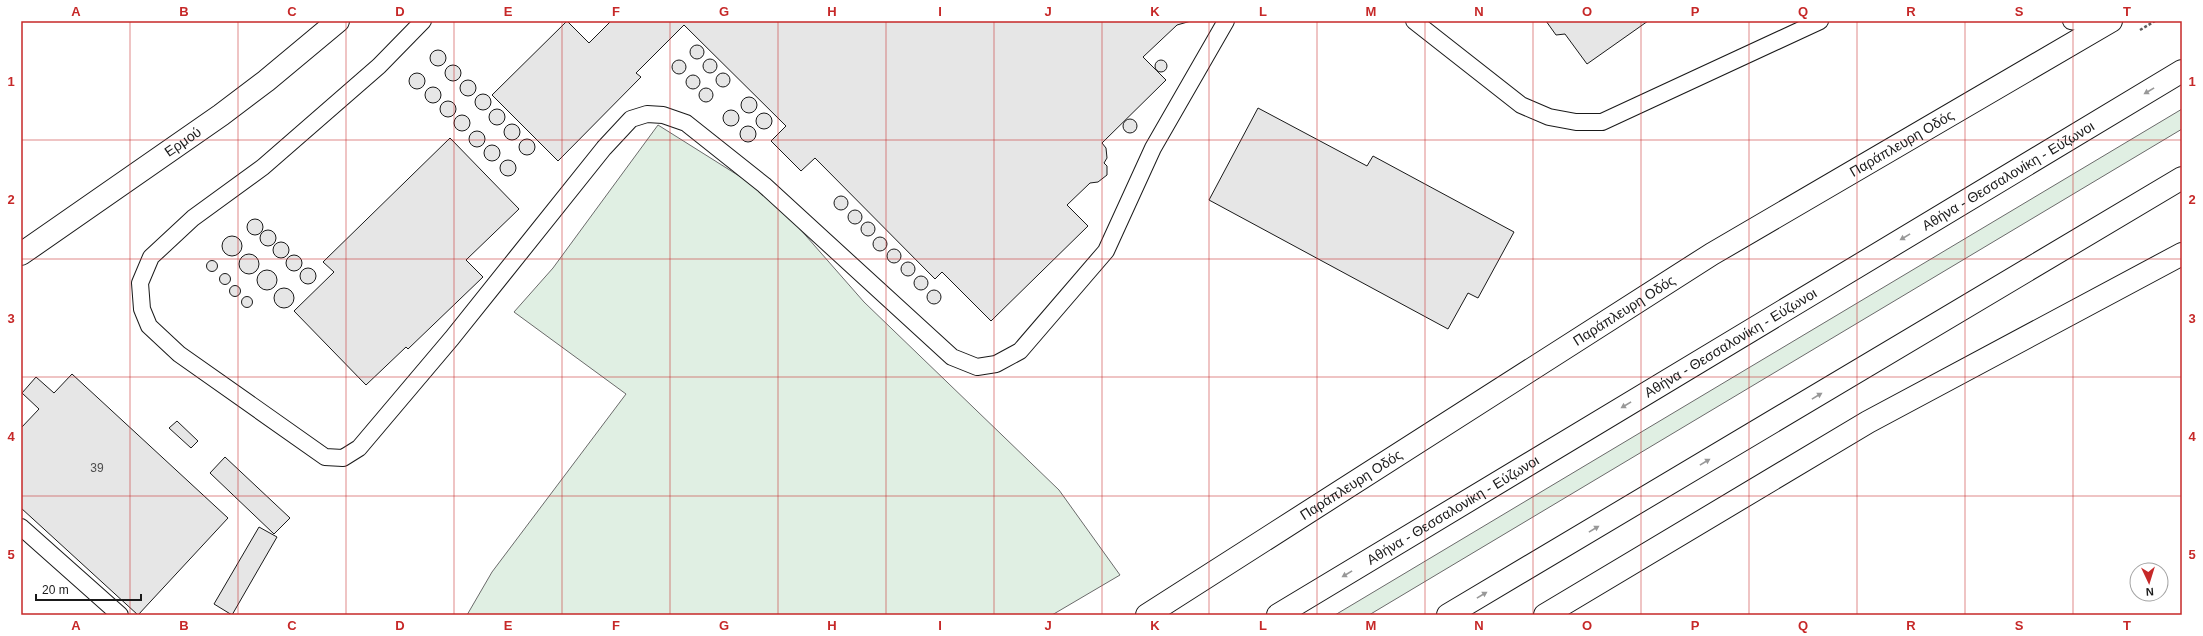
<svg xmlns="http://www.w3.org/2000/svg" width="2203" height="636" viewBox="0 0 2203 636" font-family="Helvetica,sans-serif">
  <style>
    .green { fill: #e0efe3; stroke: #6a6a6a }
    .building { fill: #e6e6e6; stroke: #1a1a1a }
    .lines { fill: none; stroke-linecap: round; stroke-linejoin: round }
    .service-casing { stroke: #1a1a1a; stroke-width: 18 }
    .tertiary-casing { stroke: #1a1a1a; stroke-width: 24 }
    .motorway-casing { stroke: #1a1a1a; stroke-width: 24 }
    .path { stroke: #5f5f5f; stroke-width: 2.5; stroke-dasharray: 3 2; stroke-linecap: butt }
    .service { stroke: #fff; stroke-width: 16 }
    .tertiary { stroke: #fff; stroke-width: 22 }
    .motorway { stroke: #fff; stroke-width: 22 }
    .oneway { fill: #989898 }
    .grid { fill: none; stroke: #c62828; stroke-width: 1; stroke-opacity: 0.55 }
    .labels { text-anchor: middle; stroke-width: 3; stroke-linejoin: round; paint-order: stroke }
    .number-label { font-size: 12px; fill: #4d4d4d }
    .street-label { font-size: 14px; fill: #1a1a1a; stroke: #fff }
    .neatline { fill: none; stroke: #c62828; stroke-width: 1.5 }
    .grid-label { font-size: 13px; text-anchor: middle; font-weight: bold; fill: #c62828 }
  </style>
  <rect width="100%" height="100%" fill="#fff"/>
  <g class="green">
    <polygon points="2182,109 2182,129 1369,615 1335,615"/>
    <polygon points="658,125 771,196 864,302 1059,490 1120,575 1052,615 467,615 492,572 626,394 514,312 553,268"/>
  </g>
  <g class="building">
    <polygon points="567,21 589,43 611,21 1191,21 1177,25 1143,57 1166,80 1102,143 1106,148 1107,158 1104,163 1107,166 1107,175 1098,182 1090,183 1067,205 1088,226 991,321 942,272 935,279 815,158 801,171 771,141 786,126 684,25 636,73 641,77 558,161 492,95"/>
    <polygon points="1546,21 1648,21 1587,64 1565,34 1556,35"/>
    <circle cx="697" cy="52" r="7"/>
    <circle cx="438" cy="58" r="8"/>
    <circle cx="710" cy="66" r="7"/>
    <circle cx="679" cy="67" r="7"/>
    <circle cx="1161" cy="66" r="6"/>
    <circle cx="453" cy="73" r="8"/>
    <circle cx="723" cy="80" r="7"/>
    <circle cx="417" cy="81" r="8"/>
    <circle cx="693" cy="82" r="7"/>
    <circle cx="468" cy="88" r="8"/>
    <circle cx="433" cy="95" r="8"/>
    <circle cx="706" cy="95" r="7"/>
    <circle cx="483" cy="102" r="8"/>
    <circle cx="749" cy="105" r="8"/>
    <circle cx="448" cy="109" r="8"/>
    <polygon points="1258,108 1367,166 1373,156 1514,232 1478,298 1468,293 1448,329 1209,200"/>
    <circle cx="497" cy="117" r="8"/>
    <circle cx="731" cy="118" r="8"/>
    <circle cx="764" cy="121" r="8"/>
    <circle cx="462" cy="123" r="8"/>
    <circle cx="1130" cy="126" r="7"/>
    <circle cx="512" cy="132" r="8"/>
    <circle cx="748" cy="134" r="8"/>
    <circle cx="477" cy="139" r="8"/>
    <polygon points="450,138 519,209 466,260 483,277 408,349 406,347 366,385 294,311 334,272 323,262"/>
    <circle cx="527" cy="147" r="8"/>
    <circle cx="492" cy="153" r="8"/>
    <circle cx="508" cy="168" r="8"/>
    <circle cx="841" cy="203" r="7"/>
    <circle cx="855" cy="217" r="7"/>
    <circle cx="255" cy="227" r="8"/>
    <circle cx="868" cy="229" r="7"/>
    <circle cx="268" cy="238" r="8"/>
    <circle cx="232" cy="246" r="10"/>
    <circle cx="880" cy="244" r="7"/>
    <circle cx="281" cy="250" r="8"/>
    <circle cx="894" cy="256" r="7"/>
    <circle cx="249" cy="264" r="10"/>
    <circle cx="294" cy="263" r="8"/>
    <circle cx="212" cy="266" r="5.5"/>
    <circle cx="908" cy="269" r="7"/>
    <circle cx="308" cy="276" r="8"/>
    <circle cx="267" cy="280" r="10"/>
    <circle cx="225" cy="279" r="5.5"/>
    <circle cx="921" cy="283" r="7"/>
    <circle cx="235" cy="291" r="5.5"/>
    <circle cx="284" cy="298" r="10"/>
    <circle cx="934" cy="297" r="7"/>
    <circle cx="247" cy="302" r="5.5"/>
    <polygon points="72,374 228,518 138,615 21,508 21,428 39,409 22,393 36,377 54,393"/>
    <polygon points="177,421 198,441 191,448 169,428"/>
    <polygon points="225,457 290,518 274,534 210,473"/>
    <polygon points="259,527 277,537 232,615 214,604"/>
  </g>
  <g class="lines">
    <g class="service-casing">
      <g id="service">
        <polyline points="423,21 379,66 263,167 193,218 151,257 140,283 142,309 149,326 179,354 325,457 343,458 359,448 452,338 604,148 631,119 647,114 663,115 686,123 764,185 952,357 977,367 996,364 1020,351 1106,251 1153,148 1226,21"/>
        <polyline points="1414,21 1521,105 1549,117 1576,122 1602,122 1820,21"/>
        <polyline points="2071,21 2102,26"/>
        <polyline points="21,527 120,615"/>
      </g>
    </g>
    <g class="tertiary-casing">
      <g id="tertiary">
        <path id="s1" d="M21 254 221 115 266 81 338 21"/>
        <path id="s2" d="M1147 615 1712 254 2111 21"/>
        <polyline points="1545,615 1868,422 2182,254"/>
      </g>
    </g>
    <g class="motorway-casing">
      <g id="motorway">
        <path id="s3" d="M1278 615 2182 71"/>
        <polyline points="1448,615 2182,178"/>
      </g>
    </g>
    <polyline class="path" points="2140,30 2155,21"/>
    <use href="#service" class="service"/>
    <use href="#tertiary" class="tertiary"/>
    <use href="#motorway" class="motorway"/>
  </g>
  <defs><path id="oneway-solid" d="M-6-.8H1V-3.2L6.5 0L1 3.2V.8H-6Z"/></defs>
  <g class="oneway">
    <use href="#oneway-solid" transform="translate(2149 91) rotate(149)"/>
    <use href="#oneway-solid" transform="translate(1905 237) rotate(149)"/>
    <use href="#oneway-solid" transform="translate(1817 396) rotate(-31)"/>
    <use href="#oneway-solid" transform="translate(1626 405) rotate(149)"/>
    <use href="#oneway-solid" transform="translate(1705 462) rotate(-31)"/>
    <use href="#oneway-solid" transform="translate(1594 529) rotate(-31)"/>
    <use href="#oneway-solid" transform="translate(1347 574) rotate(149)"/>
    <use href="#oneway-solid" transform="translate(1482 595) rotate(-31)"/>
  </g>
  <path class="grid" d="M130 21V615M238 21V615M346 21V615M454 21V615M562 21V615M670 21V615M778 21V615M886 21V615M994 21V615M1102 21V615M1209 21V615M1317 21V615M1425 21V615M1533 21V615M1641 21V615M1749 21V615M1857 21V615M1965 21V615M2073 21V615M21 140H2182M21 259H2182M21 377H2182M21 496H2182"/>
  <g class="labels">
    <g class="number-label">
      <text x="97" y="472">39</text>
    </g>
    <g class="street-label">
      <text dy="5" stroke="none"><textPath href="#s1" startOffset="197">Ερμού</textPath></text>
      <text dy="5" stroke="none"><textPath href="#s2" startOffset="890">Παράπλευρη Οδός</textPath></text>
      <text dy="5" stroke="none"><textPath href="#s3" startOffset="852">Αθήνα - Θεσσαλονίκη - Εύζωνοι</textPath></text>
      <text dy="5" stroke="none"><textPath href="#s2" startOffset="566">Παράπλευρη Οδός</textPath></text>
      <text dy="5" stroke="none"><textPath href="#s3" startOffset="528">Αθήνα - Θεσσαλονίκη - Εύζωνοι</textPath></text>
      <text dy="5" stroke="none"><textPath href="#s2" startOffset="242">Παράπλευρη Οδός</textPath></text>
      <text dy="5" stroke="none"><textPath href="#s3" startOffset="204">Αθήνα - Θεσσαλονίκη - Εύζωνοι</textPath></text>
    </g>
  </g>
  <rect width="2203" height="636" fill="none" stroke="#ffffff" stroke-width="44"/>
  <g transform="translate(2149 582) rotate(176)"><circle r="19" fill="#ffffff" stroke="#a3a3a3"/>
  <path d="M0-3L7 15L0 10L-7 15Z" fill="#c62828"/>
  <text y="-6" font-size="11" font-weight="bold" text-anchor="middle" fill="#1a1a1a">N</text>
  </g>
  <path d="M36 594v6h105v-6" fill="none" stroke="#1a1a1a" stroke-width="2"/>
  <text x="42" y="594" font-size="12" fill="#1a1a1a" stroke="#ffffff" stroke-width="3" paint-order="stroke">20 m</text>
  <rect x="22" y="22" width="2159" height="592" class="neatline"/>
  <g class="grid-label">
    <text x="76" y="16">A</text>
    <text x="184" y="16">B</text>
    <text x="292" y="16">C</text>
    <text x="400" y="16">D</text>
    <text x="508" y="16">E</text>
    <text x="616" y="16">F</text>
    <text x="724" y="16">G</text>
    <text x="832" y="16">H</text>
    <text x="940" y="16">I</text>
    <text x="1048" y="16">J</text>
    <text x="1155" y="16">K</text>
    <text x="1263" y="16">L</text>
    <text x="1371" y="16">M</text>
    <text x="1479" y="16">N</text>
    <text x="1587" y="16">O</text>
    <text x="1695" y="16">P</text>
    <text x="1803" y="16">Q</text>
    <text x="1911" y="16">R</text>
    <text x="2019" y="16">S</text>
    <text x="2127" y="16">T</text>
    <text x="11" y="86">1</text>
    <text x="2192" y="86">1</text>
    <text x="11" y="204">2</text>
    <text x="2192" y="204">2</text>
    <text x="11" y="323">3</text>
    <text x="2192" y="323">3</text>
    <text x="11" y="441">4</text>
    <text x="2192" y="441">4</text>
    <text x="11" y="559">5</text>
    <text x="2192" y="559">5</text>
    <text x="76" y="630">A</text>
    <text x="184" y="630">B</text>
    <text x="292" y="630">C</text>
    <text x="400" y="630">D</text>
    <text x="508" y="630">E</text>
    <text x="616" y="630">F</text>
    <text x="724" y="630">G</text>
    <text x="832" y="630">H</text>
    <text x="940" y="630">I</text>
    <text x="1048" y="630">J</text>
    <text x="1155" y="630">K</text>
    <text x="1263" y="630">L</text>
    <text x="1371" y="630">M</text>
    <text x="1479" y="630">N</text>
    <text x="1587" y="630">O</text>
    <text x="1695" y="630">P</text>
    <text x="1803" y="630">Q</text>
    <text x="1911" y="630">R</text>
    <text x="2019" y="630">S</text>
    <text x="2127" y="630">T</text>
  </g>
</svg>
